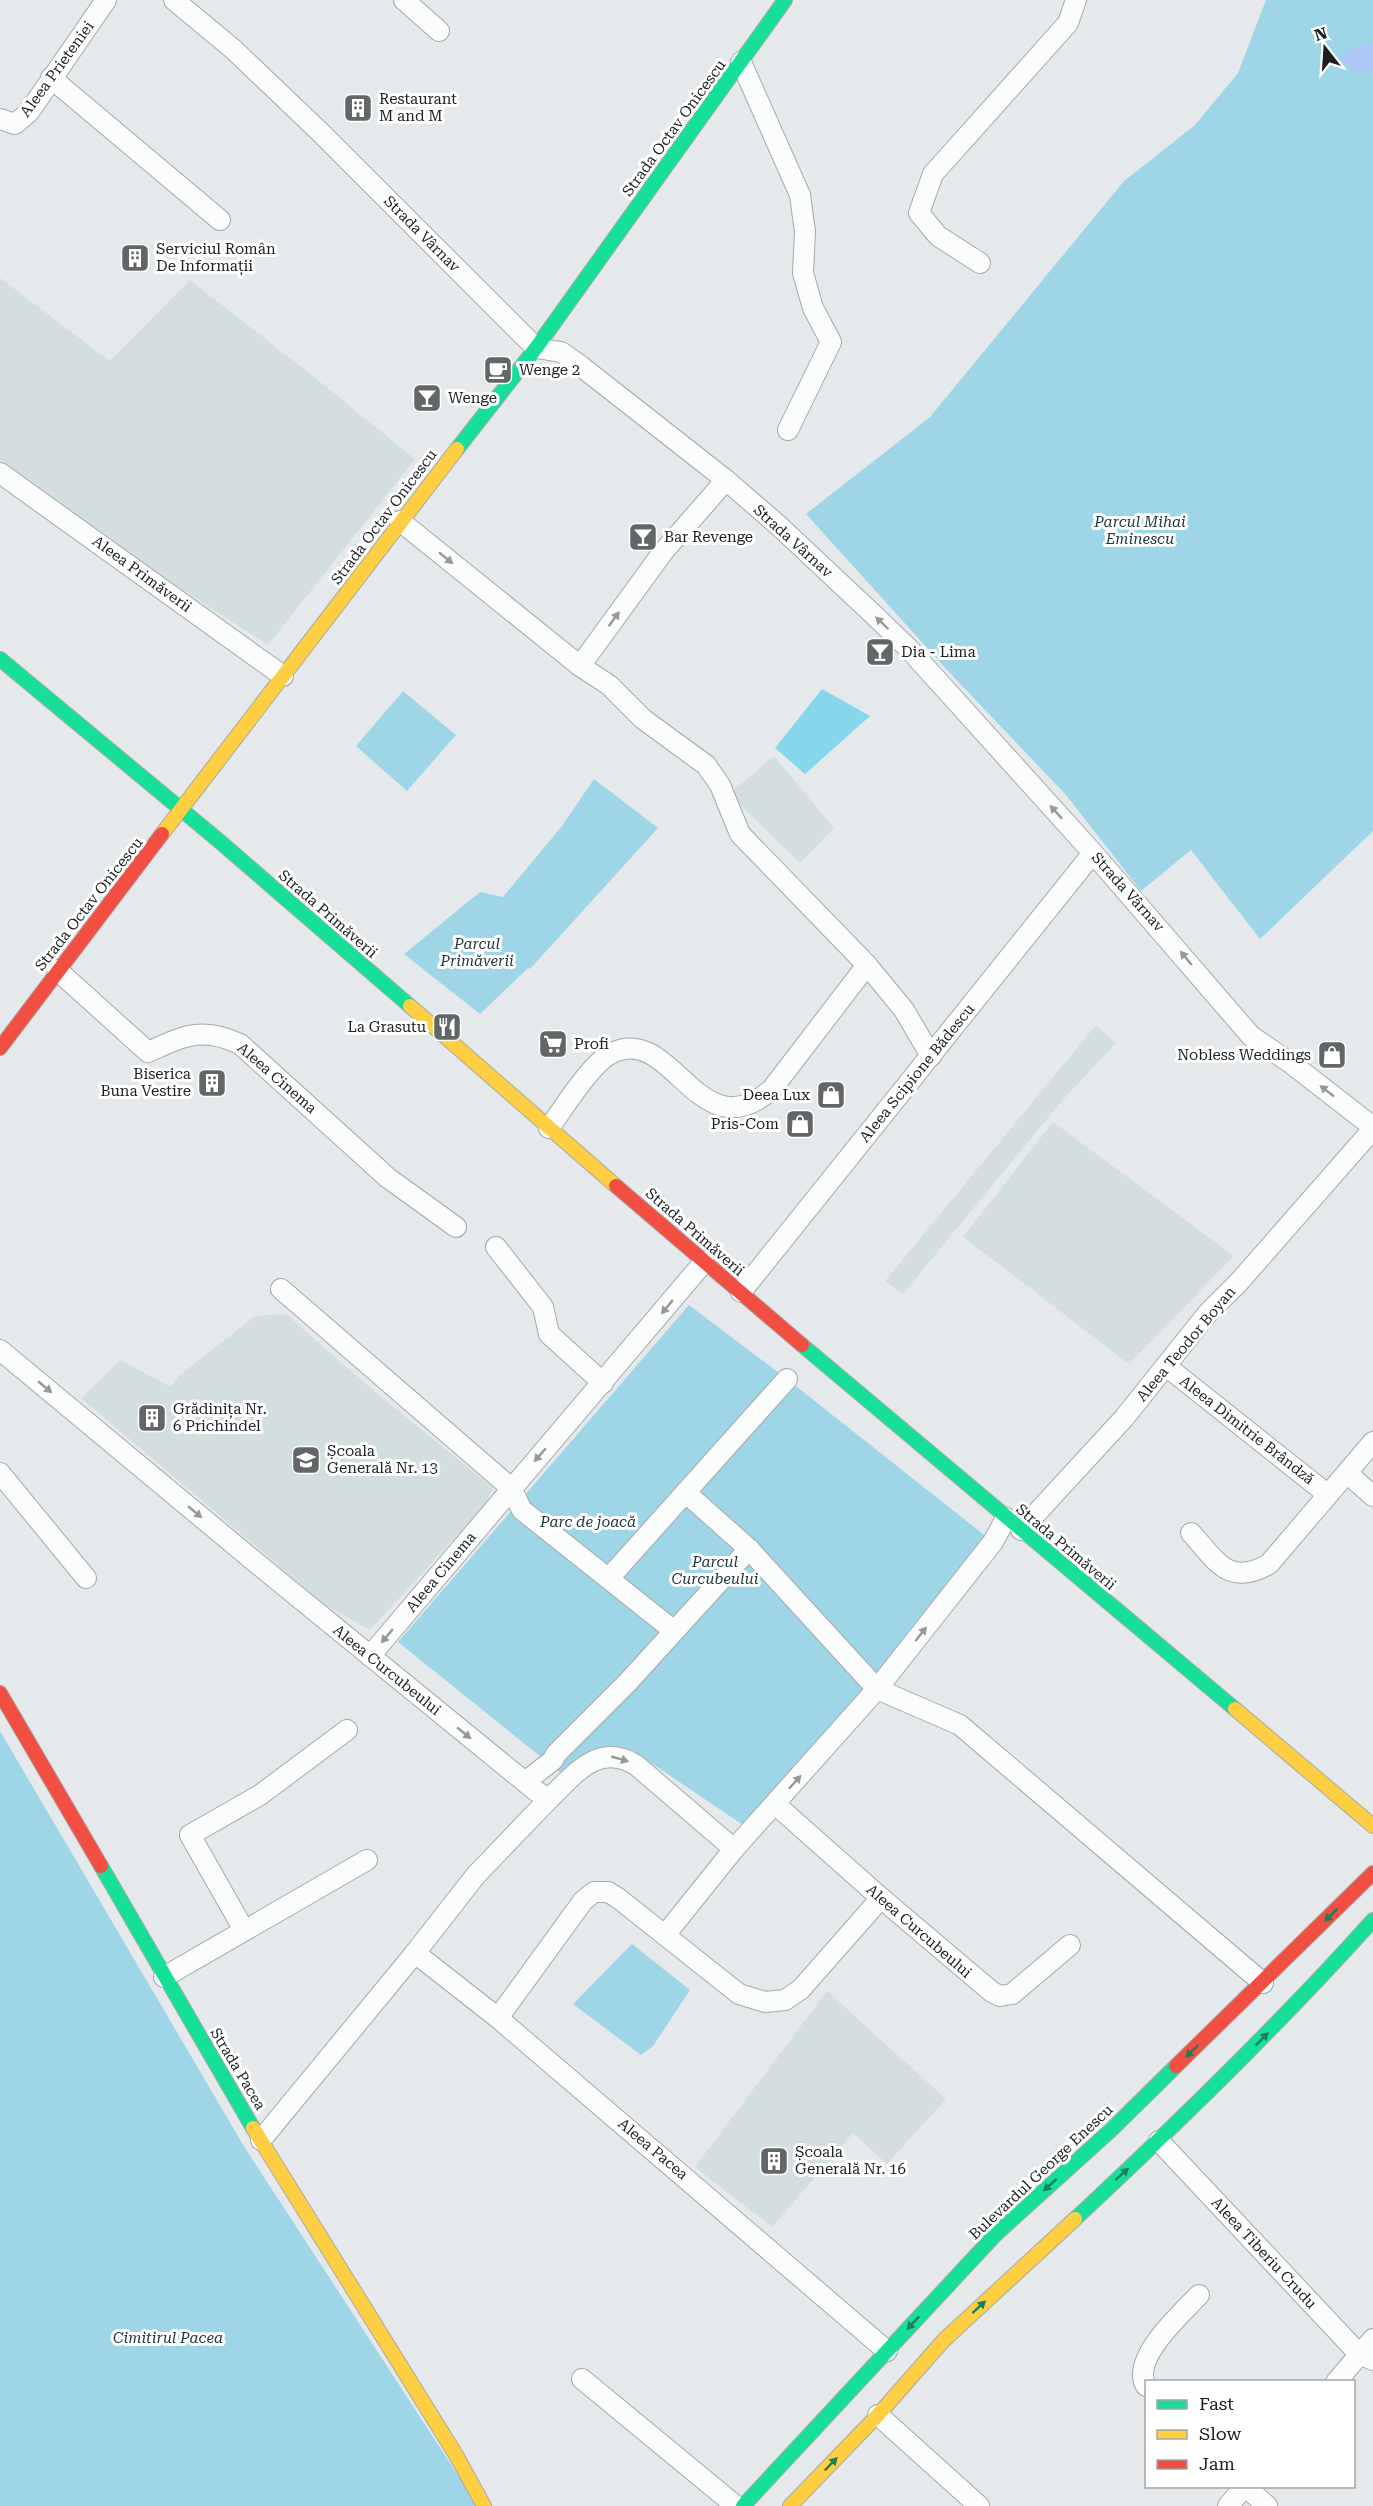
<svg xmlns="http://www.w3.org/2000/svg" width="1373" height="2506" viewBox="0 0 1373 2506" font-family="'Roboto Serif',serif">
  <style>
    .built { fill: #d3dee1 }
    .green { fill: #9fd6e7 }
    .forest { fill: #86d7ec }
    .water { fill: #adc7f6 }
    .lines { fill: none; stroke-linecap: round; stroke-linejoin: round }
    .street-casing { stroke: #a6a9aa; stroke-width: 22 }
    .fast-casing { stroke: #a6a9aa; stroke-width: 16 }
    .slow-casing { stroke: #a6a9aa; stroke-width: 16 }
    .jam-casing { stroke: #a6a9aa; stroke-width: 16 }
    .street { stroke: #fbfcfc; stroke-width: 20 }
    .fast { stroke: #16e098; stroke-width: 14 }
    .slow { stroke: #ffcf43; stroke-width: 14 }
    .jam { stroke: #f24e42; stroke-width: 14 }
    .oneway { fill: #979999 }
    .oneway2 { fill: #19805c }
    .labels { text-anchor: middle; stroke-width: 6; stroke-linejoin: round; paint-order: stroke }
    .street-label { font-size: 15px; fill: #1c1f20; stroke: #fff }
    .poi-label { font-size: 15px; fill: #1c1f20; stroke: #fff; text-anchor: start }
    .park-label { font-size: 15px; font-style: italic; fill: #1d343b; stroke: #fff }
  </style>
  <rect width="100%" height="100%" fill="#e5e9eb"/>
  <g class="built">
    <polygon points="0,278 110,361 190,280 314,377 415,459 268,645 149,568 0,460"/>
    <polygon points="774,756 834,828 800,863 729,794"/>
    <polygon points="1096,1025 1116,1043 1060,1103 903,1294 885,1281"/>
    <polygon points="1053,1122 1234,1256 1129,1364 963,1237"/>
    <polygon points="286,1314 375,1392 493,1488 485,1505 370,1630 325,1605 81,1398 120,1360 171,1387 180,1375 255,1316"/>
    <polygon points="827,1991 946,2099 887,2164 853,2133 772,2227 695,2167"/>
  </g>
  <g class="green">
    <polygon points="1266,0 1373,0 1373,831 1260,939 1191,850 1141,891 1066,795 948,671 806,514 930,417 1124,181 1195,125 1238,73"/>
    <polygon points="403,691 456,735 407,791 356,746"/>
    <polygon points="594,779 658,828 530,969 528,968 480,1014 404,954 480,892 503,897 562,826"/>
    <polygon points="689,1305 787,1379 993,1542 746,1827 632,1750 610,1746 561,1773 398,1642"/>
    <polygon points="0,1731 245,2148 478,2506 0,2506"/>
    <polygon points="632,1944 690,1990 653,2046 641,2055 573,2004"/>
  </g>
  <polygon class="forest" points="822,689 870,716 805,774 775,748"/>
  <polygon class="water" points="1373,42 1373,70 1355,72 1340,59 1347,51"/>
  <g class="lines">
    <g class="street-casing">
      <g id="street">
        <polyline points="174,0 233,49 319,131 536,348 561,352 582,367 726,480 778,525 876,617 909,649 1093,853 1251,1036 1292,1064 1373,1127"/>
        <polyline points="404,0 439,31"/>
        <polyline points="741,62 800,195 805,232 803,273 813,308 831,342 788,430"/>
        <polyline points="51,78 220,220"/>
        <polyline points="0,119 15,124 29,112 106,0"/>
        <polyline points="980,263 938,236 919,213 933,174 1068,23 1076,0"/>
        <polyline points="0,473 283,676"/>
        <polyline points="400,521 580,666 609,685 643,719 706,765 720,785 740,834 867,965 904,1010 931,1056"/>
        <polyline points="580,666 663,552 726,480"/>
        <path d="M57 970 148 1052C184 1036 202 1026 240 1044L388 1178 456 1227"/>
        <path d="M549 1128C564 1108 592 1061 614 1052 674 1026 699 1153 772 1089L867 965"/>
        <polyline points="496,1247 543,1307 549,1334 603,1383"/>
        <polyline points="281,1289 511,1488 522,1510 673,1630"/>
        <polyline points="741,1292 1093,853"/>
        <path d="M0 1350 260 1566 536 1791 549 1799C575 1774 598 1742 636 1765L734 1849 877 1689 993 1542 1006 1518"/>
        <polyline points="1166,1366 1327,1494"/>
        <polyline points="0,1473 86,1578"/>
        <polyline points="1347,1473 1373,1496"/>
        <polyline points="686,1493 749,1549 877,1689 960,1725 1263,1983"/>
        <polyline points="1021,1530 1124,1418 1208,1313 1239,1282 1373,1129"/>
        <path d="M1191 1533C1217 1561 1228 1587 1269 1564L1373 1442"/>
        <polyline points="609,1578 787,1379"/>
        <polyline points="370,1656 704,1262"/>
        <polyline points="525,1782 553,1760 556,1754 628,1682 749,1549"/>
        <polyline points="775,1804 881,1898 992,1992 1000,1996 1012,1994 1070,1945"/>
        <polyline points="244,1930 190,1835 260,1795 347,1730"/>
        <polyline points="665,1935 734,1849"/>
        <polyline points="415,1953 476,1875 549,1799"/>
        <polyline points="164,1977 367,1860"/>
        <polyline points="498,2018 583,1901 594,1892 608,1892 618,1898 739,1994 765,2002 785,2000 801,1989 881,1898"/>
        <polyline points="261,2140 415,1953 498,2018 887,2351"/>
        <polyline points="1159,2141 1359,2354 1373,2360"/>
        <polyline points="582,2379 736,2506"/>
        <polyline points="1336,2382 1373,2339"/>
        <path d="M1146 2386C1130 2359 1182 2313 1199 2295"/>
        <polyline points="878,2415 979,2506"/>
        <polyline points="1228,2506 1245,2486 1267,2506"/>
      </g>
    </g>
    <g class="fast-casing">
      <g id="fast">
        <polyline points="457,449 536,348 785,0"/>
        <polyline points="0,659 218,840 410,1006"/>
        <polyline points="802,1345 1235,1709"/>
        <polyline points="101,1866 253,2128"/>
        <path d="M1075 2219C1178 2123 1279 2025 1373 1920"/>
        <polyline points="743,2506 996,2234 1111,2130 1176,2066"/>
      </g>
    </g>
    <g class="slow-casing">
      <g id="slow">
        <polyline points="162,834 457,449"/>
        <polyline points="410,1006 616,1186"/>
        <polyline points="1235,1709 1373,1826"/>
        <polyline points="253,2128 456,2455 484,2506"/>
        <polyline points="790,2506 878,2415 944,2340 1075,2219"/>
      </g>
    </g>
    <g class="jam-casing">
      <g id="jam">
        <polyline points="0,1048 162,834"/>
        <polyline points="616,1186 802,1345"/>
        <polyline points="0,1693 101,1866"/>
        <polyline points="1176,2066 1373,1873"/>
      </g>
    </g>
    <use href="#street" class="street"/>
    <use href="#fast" class="fast"/>
    <use href="#slow" class="slow"/>
    <use href="#jam" class="jam"/>
  </g>
  <defs><path id="oneway-solid" d="M-6-.8H1V-3.2L6.5 0L1 3.2V.8H-6Z" transform="scale(1.5)"/></defs>
  <g class="oneway">
    <use href="#oneway-solid" transform="translate(446 558) rotate(39)"/>
    <use href="#oneway-solid" transform="translate(614 619) rotate(-54)"/>
    <use href="#oneway-solid" transform="translate(882 623) rotate(-136)"/>
    <use href="#oneway-solid" transform="translate(1056 812) rotate(-132)"/>
    <use href="#oneway-solid" transform="translate(1186 958) rotate(-129)"/>
    <use href="#oneway-solid" transform="translate(1327 1091) rotate(-142)"/>
    <use href="#oneway-solid" transform="translate(667 1307) rotate(130)"/>
    <use href="#oneway-solid" transform="translate(45 1387) rotate(40)"/>
    <use href="#oneway-solid" transform="translate(540 1455) rotate(131)"/>
    <use href="#oneway-solid" transform="translate(195 1512) rotate(40)"/>
    <use href="#oneway-solid" transform="translate(921 1634) rotate(-52)"/>
    <use href="#oneway-solid" transform="translate(387 1636) rotate(130)"/>
    <use href="#oneway-solid" transform="translate(464 1733) rotate(39)"/>
    <use href="#oneway-solid" transform="translate(620 1759) rotate(16)"/>
    <use href="#oneway-solid" transform="translate(795 1782) rotate(-48)"/>
  </g>
  <g class="oneway2">
    <use href="#oneway-solid" transform="translate(1331 1915) rotate(135)"/>
    <use href="#oneway-solid" transform="translate(1262 2039) rotate(-45)"/>
    <use href="#oneway-solid" transform="translate(1192 2051) rotate(136)"/>
    <use href="#oneway-solid" transform="translate(1122 2174) rotate(-42)"/>
    <use href="#oneway-solid" transform="translate(1050 2185) rotate(138)"/>
    <use href="#oneway-solid" transform="translate(979 2307) rotate(-43)"/>
    <use href="#oneway-solid" transform="translate(913 2323) rotate(133)"/>
    <use href="#oneway-solid" transform="translate(831 2464) rotate(-46)"/>
  </g>
  <defs>
    <g id="building-square" transform="scale(1.5)"><rect x="-9" y="-9" width="18" height="18" rx="4" fill="#626667" stroke="#fff"/><path d="M-4-6H4V6H1V3H-1V6H-4ZM-2.5-4.3h1.7v1.8h-1.7ZM.8-4.3h1.7v1.8H.8ZM-2.5-1h1.7V.8h-1.7ZM.8-1h1.7V.8H.8Z" fill="#fff"/></g>
    <g id="cafe-square" transform="scale(1.5)"><rect x="-9" y="-9" width="18" height="18" rx="4" fill="#626667" stroke="#fff"/><path d="M-5.5-4.5H6V0H3Q3 3.5 0 3.5H-2.5Q-5.5 3.5-5.5 0ZM3-3.2v2h1.7v-2ZM-6 4.5H4V6H-6Z" fill="#fff"/></g>
    <g id="bar-square" transform="scale(1.5)"><rect x="-9" y="-9" width="18" height="18" rx="4" fill="#626667" stroke="#fff"/><path d="M-6-5H6L.8 .8V4.5H3.5V6h-7V4.5H-.8V.8Z" fill="#fff"/></g>
    <g id="restaurant-square" transform="scale(1.5)"><rect x="-9" y="-9" width="18" height="18" rx="4" fill="#626667" stroke="#fff"/><path d="M-5-6h1v4h1v-4h1v4h1v-4h1v5L-1.5 .5V6h-2V.5L-5-1ZM5-6V6H3V1.5H1.5Q1.5-4 5-6Z" fill="#fff"/></g>
    <g id="supermarket-square" transform="scale(1.5)"><rect x="-9" y="-9" width="18" height="18" rx="4" fill="#626667" stroke="#fff"/><path d="M-6-5.5h2.5l.6 2H6L4.5 2H-2.5L-4.4-4H-6ZM-1.5 3.2a1.3 1.3 0 1 0 .1 0ZM3 3.2a1.3 1.3 0 1 0 .1 0Z" fill="#fff"/></g>
    <g id="shop-square" transform="scale(1.5)"><rect x="-9" y="-9" width="18" height="18" rx="4" fill="#626667" stroke="#fff"/><path d="M-5-2.5h2.3a2.7 3.5 0 0 1 5.4 0H5L5.5 6h-11ZM-1.5-2.5h3a1.5 2.3 0 0 0-3 0Z" fill="#fff"/></g>
    <g id="school-square" transform="scale(1.5)"><rect x="-9" y="-9" width="18" height="18" rx="4" fill="#626667" stroke="#fff"/><path d="M0-5L7-2L0 1L-7-2ZM-4 1L0 2.5L4 1V4Q0 6-4 4Z" fill="#fff"/></g>
  </defs>
  <g fill-rule="evenodd">
    <use href="#building-square" x="358" y="108"/>
    <use href="#building-square" x="135" y="258"/>
    <use href="#cafe-square" x="498" y="370"/>
    <use href="#bar-square" x="427" y="398"/>
    <use href="#bar-square" x="643" y="537"/>
    <use href="#bar-square" x="880" y="652"/>
    <use href="#restaurant-square" x="447" y="1027"/>
    <use href="#supermarket-square" x="553" y="1044"/>
    <use href="#shop-square" x="1332" y="1055"/>
    <use href="#building-square" x="212" y="1083"/>
    <use href="#shop-square" x="831" y="1095"/>
    <use href="#shop-square" x="800" y="1124"/>
    <use href="#building-square" x="152" y="1418"/>
    <use href="#school-square" x="306" y="1460"/>
    <use href="#building-square" x="774" y="2161"/>
  </g>
  <g class="labels">
    <g class="street-label">
      <text transform="translate(57 69) rotate(-54)" y="5">Aleea Prieteniei</text>
      <text transform="translate(674 128) rotate(-54)" y="5">Strada Octav Onicescu</text>
      <text transform="translate(422 234) rotate(45)" y="5">Strada Vârnav</text>
      <text transform="translate(384 517) rotate(-53)" y="5">Strada Octav Onicescu</text>
      <text transform="translate(793 541) rotate(42)" y="5">Strada Vârnav</text>
      <text transform="translate(142 574) rotate(36)" y="5">Aleea Primăverii</text>
      <text transform="translate(1128 892) rotate(48)" y="5">Strada Vârnav</text>
      <text transform="translate(89 904) rotate(-52)" y="5">Strada Octav Onicescu</text>
      <text transform="translate(328 914) rotate(41)" y="5">Strada Primăverii</text>
      <text transform="translate(917 1073) rotate(-51)" y="5">Aleea Scipione Bădescu</text>
      <text transform="translate(277 1078) rotate(41)" y="5">Aleea Cinema</text>
      <text transform="translate(695 1232) rotate(41)" y="5">Strada Primăverii</text>
      <text transform="translate(1186 1344) rotate(-50)" y="5">Aleea Teodor Boyan</text>
      <text transform="translate(1247 1430) rotate(38)" y="5">Aleea Dimitrie Brândză</text>
      <text transform="translate(1066 1547) rotate(40)" y="5">Strada Primăverii</text>
      <text transform="translate(441 1572) rotate(-50)" y="5">Aleea Cinema</text>
      <text transform="translate(387 1670) rotate(39)" y="5">Aleea Curcubeului</text>
      <text transform="translate(919 1931) rotate(41)" y="5">Aleea Curcubeului</text>
      <text transform="translate(238 2069) rotate(59)" y="5">Strada Pacea</text>
      <text transform="translate(653 2149) rotate(40)" y="5">Aleea Pacea</text>
      <text transform="translate(1041 2172) rotate(-43)" y="5">Bulevardul George Enescu</text>
      <text transform="translate(1264 2253) rotate(47)" y="5">Aleea Tiberiu Crudu</text>
    </g>
    <g class="poi-label">
      <text x="379" y="104">Restaurant<tspan x="379" dy="17">M and M</tspan></text>
      <text x="156" y="254">Serviciul Român<tspan x="156" dy="17">De Informații</tspan></text>
      <text x="519" y="375">Wenge 2</text>
      <text x="448" y="403">Wenge</text>
      <text x="664" y="542">Bar Revenge</text>
      <text x="901" y="657">Dia - Lima</text>
      <text x="426" y="1032" text-anchor="end">La Grasutu</text>
      <text x="574" y="1049">Profi</text>
      <text x="1311" y="1060" text-anchor="end">Nobless Weddings</text>
      <text x="191" y="1079" text-anchor="end">Biserica<tspan x="191" dy="17">Buna Vestire</tspan></text>
      <text x="810" y="1100" text-anchor="end">Deea Lux</text>
      <text x="779" y="1129" text-anchor="end">Pris-Com</text>
      <text x="173" y="1414">Grădinița Nr.<tspan x="173" dy="17">6 Prichindel</tspan></text>
      <text x="327" y="1456">Școala<tspan x="327" dy="17">Generală Nr. 13</tspan></text>
      <text x="795" y="2157">Școala<tspan x="795" dy="17">Generală Nr. 16</tspan></text>
    </g>
    <g class="park-label">
      <text x="1140" y="527">Parcul Mihai<tspan x="1140" dy="17">Eminescu</tspan></text>
      <text x="477" y="949">Parcul<tspan x="477" dy="17">Primăverii</tspan></text>
      <text x="588" y="1527">Parc de joacă</text>
      <text x="715" y="1567">Parcul<tspan x="715" dy="17">Curcubeului</tspan></text>
      <text x="168" y="2343">Cimitirul Pacea</text>
    </g>
  </g>
  <rect x="1145" y="2380" width="210" height="108" fill="#ffffff" stroke="#a4a5a6" stroke-width="1.5"/>
  <rect x="1157" y="2400" width="30" height="9" fill="#16e098" stroke="#a4a5a6" stroke-width="1.5"/>
  <text x="1199" y="2410" font-size="18" fill="#1c1f20">Fast</text>
  <rect x="1157" y="2430" width="30" height="9" fill="#ffcf43" stroke="#a4a5a6" stroke-width="1.5"/>
  <text x="1199" y="2440" font-size="18" fill="#1c1f20">Slow</text>
  <rect x="1157" y="2460" width="30" height="9" fill="#f24e42" stroke="#a4a5a6" stroke-width="1.5"/>
  <text x="1199" y="2470" font-size="18" fill="#1c1f20">Jam</text>
  <g transform="translate(1325 48) rotate(343)" stroke="#ffffff" stroke-width="4.5" paint-order="stroke">
  <path d="M0-4.5L10 22L0 15L-10 22Z" fill="#1c1f20"/>
  <text y="-9" font-size="16" font-weight="bold" text-anchor="middle" fill="#1c1f20">N</text>
  </g>
</svg>
